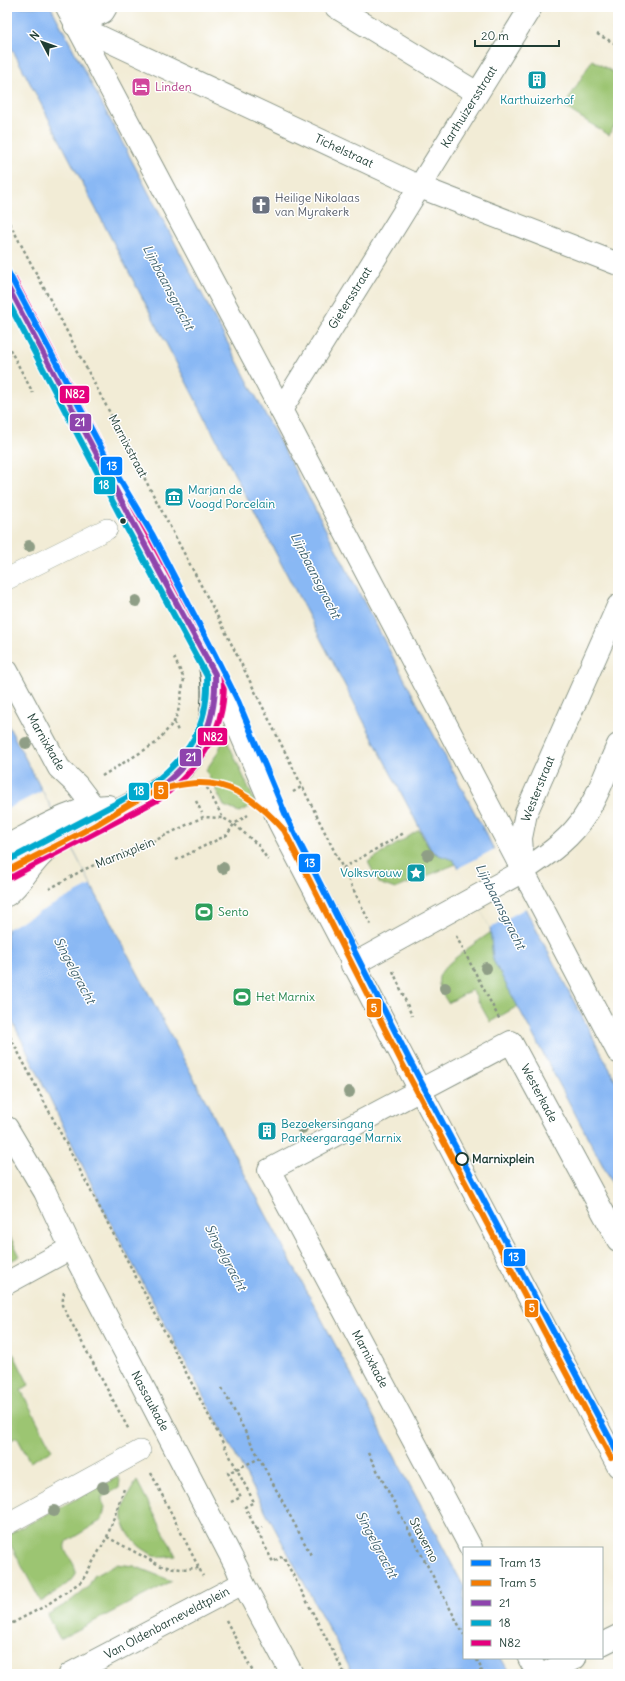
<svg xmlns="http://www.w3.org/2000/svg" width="625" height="1681" viewBox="0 0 625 1681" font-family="Delius,sans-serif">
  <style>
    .green { fill: #9cc572; stroke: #5e8153 }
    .water { fill: #89b8f4; stroke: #547a94 }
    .pier { fill: #f2ecd6 }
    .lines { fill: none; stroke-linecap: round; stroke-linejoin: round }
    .service-casing { stroke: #889485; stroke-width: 16 }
    .pedestrian-casing { stroke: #889485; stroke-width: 22 }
    .minor-casing { stroke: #889485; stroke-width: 24 }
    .primary-casing { stroke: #889485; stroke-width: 24 }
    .path { stroke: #889485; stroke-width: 2.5; stroke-dasharray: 3 3; stroke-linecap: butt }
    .service { stroke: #fff; stroke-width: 14 }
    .pedestrian { stroke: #fff; stroke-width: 21 }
    .minor { stroke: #fff; stroke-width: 22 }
    .primary { stroke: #fff; stroke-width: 22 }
    .tram { stroke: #1f3d34; stroke-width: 1 }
    .bus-1-casing { stroke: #fff; stroke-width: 9 }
    .bus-2-casing { stroke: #fff; stroke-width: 9 }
    .bus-3-casing { stroke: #fff; stroke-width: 9 }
    .bus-1 { stroke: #8e44ad; stroke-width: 6 }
    .bus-2 { stroke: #00a9ce; stroke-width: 6 }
    .bus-3 { stroke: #e5007d; stroke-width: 6 }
    .tram-1-casing { stroke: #fff; stroke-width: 9 }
    .tram-2-casing { stroke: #fff; stroke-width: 9 }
    .tram-1 { stroke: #007fff; stroke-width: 6 }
    .tram-2 { stroke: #f47c03; stroke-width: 6 }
    .tree { fill: #8f9e86 }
    .bus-dot { fill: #1f3d34; stroke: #fff; stroke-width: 1.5 }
    .stop-dot { fill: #fff; stroke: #1f3d34; stroke-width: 2 }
    .labels { text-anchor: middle; stroke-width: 3; stroke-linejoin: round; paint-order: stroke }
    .hotel-label { font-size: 12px; fill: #b23c85; stroke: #fff; text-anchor: start }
    .culture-label { font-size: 12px; fill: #0d838f; stroke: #fff; text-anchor: start }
    .street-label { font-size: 12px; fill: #1f3d34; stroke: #fff }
    .worship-label { font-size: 12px; fill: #5b616d; stroke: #fff; text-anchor: start }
    .leisure-label { font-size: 12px; fill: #27864d; stroke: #fff; text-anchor: start }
    .stop-label { font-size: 12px; font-weight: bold; fill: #1f3d34; stroke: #fff; text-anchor: start }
    .water-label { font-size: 13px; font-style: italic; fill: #3f626e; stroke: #fff }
    .line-badge { stroke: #fff; stroke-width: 1.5 }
    .badge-label { font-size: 11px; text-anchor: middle; font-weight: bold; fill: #fff }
  </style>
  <rect width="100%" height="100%" fill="#fff"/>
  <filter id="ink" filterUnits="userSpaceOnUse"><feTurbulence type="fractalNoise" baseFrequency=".025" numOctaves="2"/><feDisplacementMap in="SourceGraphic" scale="8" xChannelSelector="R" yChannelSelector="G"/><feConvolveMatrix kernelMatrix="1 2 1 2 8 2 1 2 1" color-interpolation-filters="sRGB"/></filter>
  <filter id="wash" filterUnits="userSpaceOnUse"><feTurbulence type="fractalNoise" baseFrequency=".012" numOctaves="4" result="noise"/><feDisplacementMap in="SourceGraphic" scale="16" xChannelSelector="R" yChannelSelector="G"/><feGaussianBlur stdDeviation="0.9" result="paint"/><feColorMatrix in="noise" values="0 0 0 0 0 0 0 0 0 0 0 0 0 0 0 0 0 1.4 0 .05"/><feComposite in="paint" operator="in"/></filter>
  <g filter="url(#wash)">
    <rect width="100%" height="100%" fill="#f2ecd6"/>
    <g class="green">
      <polygon points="592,60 618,75 618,120 609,135 564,107"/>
      <polygon points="225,736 256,804 239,812 224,806 206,770 217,754"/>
      <polygon points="419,830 431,852 461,862 395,889 379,883 368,862"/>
      <path d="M491 932 493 960 518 1006 490 1022 472 990 448 1003C444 996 437 987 439 977 442 964 479 941 491 932Z"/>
      <polygon points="7,1231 20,1256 7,1263"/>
      <polygon points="9,1345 29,1385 21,1390 52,1450 30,1462 17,1437 7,1442 7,1346"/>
      <path d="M118 1477 120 1480 119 1488 102 1497V1501L105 1507 102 1520 66 1542C59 1555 84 1564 72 1579 68 1585 48 1597 41 1602L7 1538V1535Z"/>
      <path d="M137 1481 176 1556C172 1556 165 1558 161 1557 143 1553 126 1537 123 1519 121 1506 130 1491 137 1481Z"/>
      <polygon points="116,1564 134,1566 172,1581 60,1639 47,1615 68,1603 88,1587 94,1576"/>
    </g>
    <g class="water">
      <polygon points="7,7 51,7 618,1085 618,1194 493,960 490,927 459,868 453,860 439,855 431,850 7,39"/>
      <polygon points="7,723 91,885 464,1587 464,1658 501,1658 510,1674 353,1674 108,1218 7,1010"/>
    </g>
    <g class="pier">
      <polygon points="42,791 91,885 7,929 7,809"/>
      <polygon points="495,849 526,908 490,928 458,868"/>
    </g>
  </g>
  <g filter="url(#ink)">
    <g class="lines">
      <g class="service-casing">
        <polyline id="service" points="7,870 37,854"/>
      </g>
      <g class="pedestrian-casing">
        <g id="pedestrian">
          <polyline points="7,579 107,529"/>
          <polyline points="7,1524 140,1451"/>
        </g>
      </g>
      <g class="minor-casing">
        <g id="minor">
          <polyline points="67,7 281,410 618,1052"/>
          <polyline points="336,7 477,93"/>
          <polyline points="75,25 420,187 618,264"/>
          <polyline points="75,25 103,12 106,7"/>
          <polyline points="7,283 132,521 215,674 279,822 293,849 618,1466"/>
          <polyline points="281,410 531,7"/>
          <polyline points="7,671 59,768 77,785 93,806"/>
          <path d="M7 846C36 831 75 806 108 806"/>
          <polyline points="523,866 521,838 526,813 618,606"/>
          <path d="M7 895C24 882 32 860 50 848 58 842 68 838 77 833 95 824 112 814 130 804 168 785 195 766 209 724 214 710 218 695 216 679"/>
          <path d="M352 965 523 871C544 857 565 843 580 823 597 800 606 771 618 745"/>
          <polyline points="7,1283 71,1248"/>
          <polyline points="471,1548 269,1170 511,1042 618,1240"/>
          <polyline points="602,1644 618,1636"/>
          <polyline points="529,1658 538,1674"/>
          <polyline points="70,1674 243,1583"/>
          <polyline points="544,1674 575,1658"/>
        </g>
      </g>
      <g class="primary-casing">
        <polyline id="primary" points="7,1128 45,1192 71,1248 237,1568 243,1583 292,1674"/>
      </g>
      <g class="path">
        <polyline points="597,34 618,45"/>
        <polyline points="7,218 222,625 371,925"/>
        <polyline points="7,344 33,393"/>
        <polyline points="174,722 178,731"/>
        <polyline points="102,776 156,743 174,722 178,712 184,679 173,655"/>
        <polyline points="204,782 223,818"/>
        <polyline points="293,792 303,786"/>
        <polyline points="196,801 202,813"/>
        <polyline points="176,860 227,835 234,824 248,815"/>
        <polyline points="343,868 404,833"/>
        <polyline points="49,889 83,870 101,862 125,855 203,817 223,818 234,824 258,845 268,860"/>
        <polyline points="456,936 500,1020"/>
        <polyline points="393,971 412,1016"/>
        <polyline points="7,1031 254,1502 245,1507 273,1562 283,1556 345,1674"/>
        <polyline points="64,1292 62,1305 129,1430"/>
        <polyline points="222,1388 311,1555"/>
        <polyline points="368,1453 464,1635"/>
        <polyline points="151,1473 203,1576"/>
        <polyline points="231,1502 241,1497 228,1473 260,1458"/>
        <polyline points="256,1530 262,1527"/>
        <polyline points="107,1537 161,1566 181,1569 199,1568"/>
        <polyline points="226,1620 254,1674"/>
        <polyline points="7,1626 45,1606 82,1581 107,1537 124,1489"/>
        <polyline points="474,1674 482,1670 476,1658"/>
      </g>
      <use href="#service" class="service"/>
      <use href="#pedestrian" class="pedestrian"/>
      <use href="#minor" class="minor"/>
      <use href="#primary" class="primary"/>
      <g class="tram">
        <path d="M138 791C149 784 162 777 171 768 202 737 208 691 194 651"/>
        <path d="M143 805C153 799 163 795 173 789 204 770 226 729 224 692 223 679 218 666 214 653"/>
      </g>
      <g class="bus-1-casing">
        <path id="bus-1" d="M7 283 132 521 215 674C217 729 197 759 155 792L7 870"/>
      </g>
      <g class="bus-2-casing">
        <path id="bus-2" d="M7 300 125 525 207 676C209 726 189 756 151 785L7 861"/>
      </g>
      <g class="bus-3-casing">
        <path id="bus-3" d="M11 877 159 799C192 775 218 743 223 701 224 691 225 679 222 670L139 517 14 279"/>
      </g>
      <use href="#bus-1" class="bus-1"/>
      <use href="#bus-2" class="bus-2"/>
      <use href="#bus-3" class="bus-3"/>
      <g class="tram-1-casing">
        <polyline id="tram-1" points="7,270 104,453 152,534 214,653 238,701 287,818 409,1059 618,1454"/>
      </g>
      <g class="tram-2-casing">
        <path id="tram-2" d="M11 869C39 854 69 840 97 824 112 816 126 805 141 798 202 770 241 781 284 830L402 1063 611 1458"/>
      </g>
      <use href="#tram-1" class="tram-1"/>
      <use href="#tram-2" class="tram-2"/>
    </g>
    <g class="tree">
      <circle cx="29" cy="546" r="6"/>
      <circle cx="136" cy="601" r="6"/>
      <circle cx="26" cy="743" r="6"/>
      <circle cx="428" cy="855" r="6"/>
      <circle cx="223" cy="868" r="6"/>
      <circle cx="486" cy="968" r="6"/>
      <circle cx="445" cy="988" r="6"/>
      <circle cx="349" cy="1092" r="6"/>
      <circle cx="302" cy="1128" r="6"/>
      <circle cx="103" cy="1487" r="6"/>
      <circle cx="54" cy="1511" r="6"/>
    </g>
  </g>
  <defs>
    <g id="building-square" transform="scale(1)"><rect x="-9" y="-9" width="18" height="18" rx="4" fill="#0f9aa8" stroke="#fff"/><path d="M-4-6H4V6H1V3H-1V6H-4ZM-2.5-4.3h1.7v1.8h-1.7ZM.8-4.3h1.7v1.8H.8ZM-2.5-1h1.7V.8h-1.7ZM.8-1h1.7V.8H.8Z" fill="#fff"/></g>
    <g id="hotel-square" transform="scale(1)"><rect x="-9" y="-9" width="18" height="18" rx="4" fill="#d1479c" stroke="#fff"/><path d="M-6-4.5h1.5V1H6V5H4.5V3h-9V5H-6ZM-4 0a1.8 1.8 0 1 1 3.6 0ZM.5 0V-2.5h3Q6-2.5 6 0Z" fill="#fff"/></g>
    <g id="church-square" transform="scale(1)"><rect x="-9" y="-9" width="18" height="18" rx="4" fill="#6b7280" stroke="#fff"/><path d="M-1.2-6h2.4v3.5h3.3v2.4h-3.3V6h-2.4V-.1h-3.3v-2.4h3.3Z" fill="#fff"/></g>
    <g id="museum-square" transform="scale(1)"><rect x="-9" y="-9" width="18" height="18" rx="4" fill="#0f9aa8" stroke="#fff"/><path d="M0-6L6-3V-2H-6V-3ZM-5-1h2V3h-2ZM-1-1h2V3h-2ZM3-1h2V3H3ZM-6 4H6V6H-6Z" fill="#fff"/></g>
    <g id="sight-square" transform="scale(1)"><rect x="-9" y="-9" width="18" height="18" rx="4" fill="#0f9aa8" stroke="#fff"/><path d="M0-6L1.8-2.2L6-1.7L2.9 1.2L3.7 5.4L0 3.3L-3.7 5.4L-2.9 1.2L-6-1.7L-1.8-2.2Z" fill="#fff"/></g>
    <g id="stadium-square" transform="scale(1)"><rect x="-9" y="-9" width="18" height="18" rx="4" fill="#2e9e5b" stroke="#fff"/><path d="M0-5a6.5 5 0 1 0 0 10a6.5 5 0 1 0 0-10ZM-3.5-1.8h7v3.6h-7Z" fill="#fff"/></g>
  </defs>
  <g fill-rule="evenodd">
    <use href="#building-square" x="537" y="80"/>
    <use href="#hotel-square" x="141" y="87"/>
    <use href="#church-square" x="261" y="205"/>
    <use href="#museum-square" x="174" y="497"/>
    <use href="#sight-square" x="416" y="873"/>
    <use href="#stadium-square" x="204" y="912"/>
    <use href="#stadium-square" x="242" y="997"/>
    <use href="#building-square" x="267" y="1131"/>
  </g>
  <circle class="bus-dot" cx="123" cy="521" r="3.5"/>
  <circle class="stop-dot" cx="462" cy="1159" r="6"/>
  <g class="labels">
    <g class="hotel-label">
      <text x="155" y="91">Linden</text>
    </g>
    <g class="culture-label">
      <text x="537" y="104" text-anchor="middle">Karthuizerhof</text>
      <text x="188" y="494">Marjan de<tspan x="188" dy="14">Voogd Porcelain</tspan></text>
      <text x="402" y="877" text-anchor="end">Volksvrouw</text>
      <text x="281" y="1128">Bezoekersingang<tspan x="281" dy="14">Parkeergarage Marnix</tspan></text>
    </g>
    <g class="street-label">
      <text transform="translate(469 107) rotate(-58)" y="4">Karthuizersstraat</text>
      <text transform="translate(344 151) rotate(25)" y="4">Tichelstraat</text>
      <text transform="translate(350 298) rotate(-58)" y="4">Gietersstraat</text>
      <text transform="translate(128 446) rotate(62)" y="4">Marnixstraat</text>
      <text transform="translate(46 742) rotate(60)" y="4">Marnixkade</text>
      <text transform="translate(538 789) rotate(-68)" y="4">Westerstraat</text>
      <text transform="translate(125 853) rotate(-22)" y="4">Marnixplein</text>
      <text transform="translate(539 1093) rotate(62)" y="4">Westerkade</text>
      <text transform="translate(370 1359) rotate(62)" y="4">Marnixkade</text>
      <text transform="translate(150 1401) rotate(62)" y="4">Nassaukade</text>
      <text transform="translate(424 1540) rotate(62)" y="4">Staverno</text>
      <text transform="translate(167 1623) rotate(-28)" y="4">Van Oldenbarneveldtplein</text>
    </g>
    <g class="worship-label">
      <text x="275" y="202">Heilige Nikolaas<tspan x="275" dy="14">van Myrakerk</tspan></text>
    </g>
    <g class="leisure-label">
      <text x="218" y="916">Sento</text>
      <text x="256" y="1001">Het Marnix</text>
    </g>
    <g class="stop-label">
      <text x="472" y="1163">Marnixplein</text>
    </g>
    <g class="water-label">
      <text transform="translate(169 287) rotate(62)" y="5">Lijnbaansgracht</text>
      <text transform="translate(316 575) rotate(63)" y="5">Lijnbaansgracht</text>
      <text transform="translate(501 906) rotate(63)" y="5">Lijnbaansgracht</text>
      <text transform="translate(75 970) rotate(62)" y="5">Singelgracht</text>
      <text transform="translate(226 1257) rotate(62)" y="5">Singelgracht</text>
      <text transform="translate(377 1544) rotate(62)" y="5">Singelgracht</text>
    </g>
  </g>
  <g class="line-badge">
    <rect x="59" y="385" width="31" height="19" rx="4" fill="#e5007d"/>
    <rect x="69" y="413" width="23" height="19" rx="4" fill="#8e44ad"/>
    <rect x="100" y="456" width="23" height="20" rx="4" fill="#007fff"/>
    <rect x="93" y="476" width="23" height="19" rx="4" fill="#00a9ce"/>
    <rect x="197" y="727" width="31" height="19" rx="4" fill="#e5007d"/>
    <rect x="179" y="748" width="23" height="19" rx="4" fill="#8e44ad"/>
    <rect x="153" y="781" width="16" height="19" rx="4" fill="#f47c03"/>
    <rect x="128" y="782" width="22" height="19" rx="4" fill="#00a9ce"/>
    <rect x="298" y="853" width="23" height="20" rx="4" fill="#007fff"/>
    <rect x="366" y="998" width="16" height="20" rx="4" fill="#f47c03"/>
    <rect x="503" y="1248" width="23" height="19" rx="4" fill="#007fff"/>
    <rect x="524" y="1299" width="15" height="19" rx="4" fill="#f47c03"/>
  </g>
  <g class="badge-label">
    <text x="75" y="398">N82</text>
    <text x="80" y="426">21</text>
    <text x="112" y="470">13</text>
    <text x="104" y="489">18</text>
    <text x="213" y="741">N82</text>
    <text x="191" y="761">21</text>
    <text x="161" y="794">5</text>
    <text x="139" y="795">18</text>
    <text x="310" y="867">13</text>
    <text x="374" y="1012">5</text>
    <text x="514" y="1261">13</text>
    <text x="532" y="1312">5</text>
  </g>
  <rect width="625" height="1681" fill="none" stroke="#fff" stroke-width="24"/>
  <rect x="463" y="1547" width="140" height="112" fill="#ffffff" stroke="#a5b1ae"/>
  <rect x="471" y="1560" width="20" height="6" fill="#007fff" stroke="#a5b1ae"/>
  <text x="499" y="1567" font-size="12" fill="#1f3d34">Tram 13</text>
  <rect x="471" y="1580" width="20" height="6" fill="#f47c03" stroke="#a5b1ae"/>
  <text x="499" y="1587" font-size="12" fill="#1f3d34">Tram 5</text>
  <rect x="471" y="1600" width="20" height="6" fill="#8e44ad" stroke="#a5b1ae"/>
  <text x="499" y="1607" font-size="12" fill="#1f3d34">21</text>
  <rect x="471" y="1620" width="20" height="6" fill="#00a9ce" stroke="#a5b1ae"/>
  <text x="499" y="1627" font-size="12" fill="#1f3d34">18</text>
  <rect x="471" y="1640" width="20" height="6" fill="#e5007d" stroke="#a5b1ae"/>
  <text x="499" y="1647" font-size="12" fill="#1f3d34">N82</text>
  <g transform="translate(42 42) rotate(311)" stroke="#ffffff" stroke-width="3" paint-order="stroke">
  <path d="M0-3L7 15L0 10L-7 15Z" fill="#1f3d34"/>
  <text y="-6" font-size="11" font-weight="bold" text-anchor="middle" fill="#1f3d34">N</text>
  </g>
  <path d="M475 40v6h84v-6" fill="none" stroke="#1f3d34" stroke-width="2"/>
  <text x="481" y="40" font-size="12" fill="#1f3d34" stroke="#ffffff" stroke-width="3" paint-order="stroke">20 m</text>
</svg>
